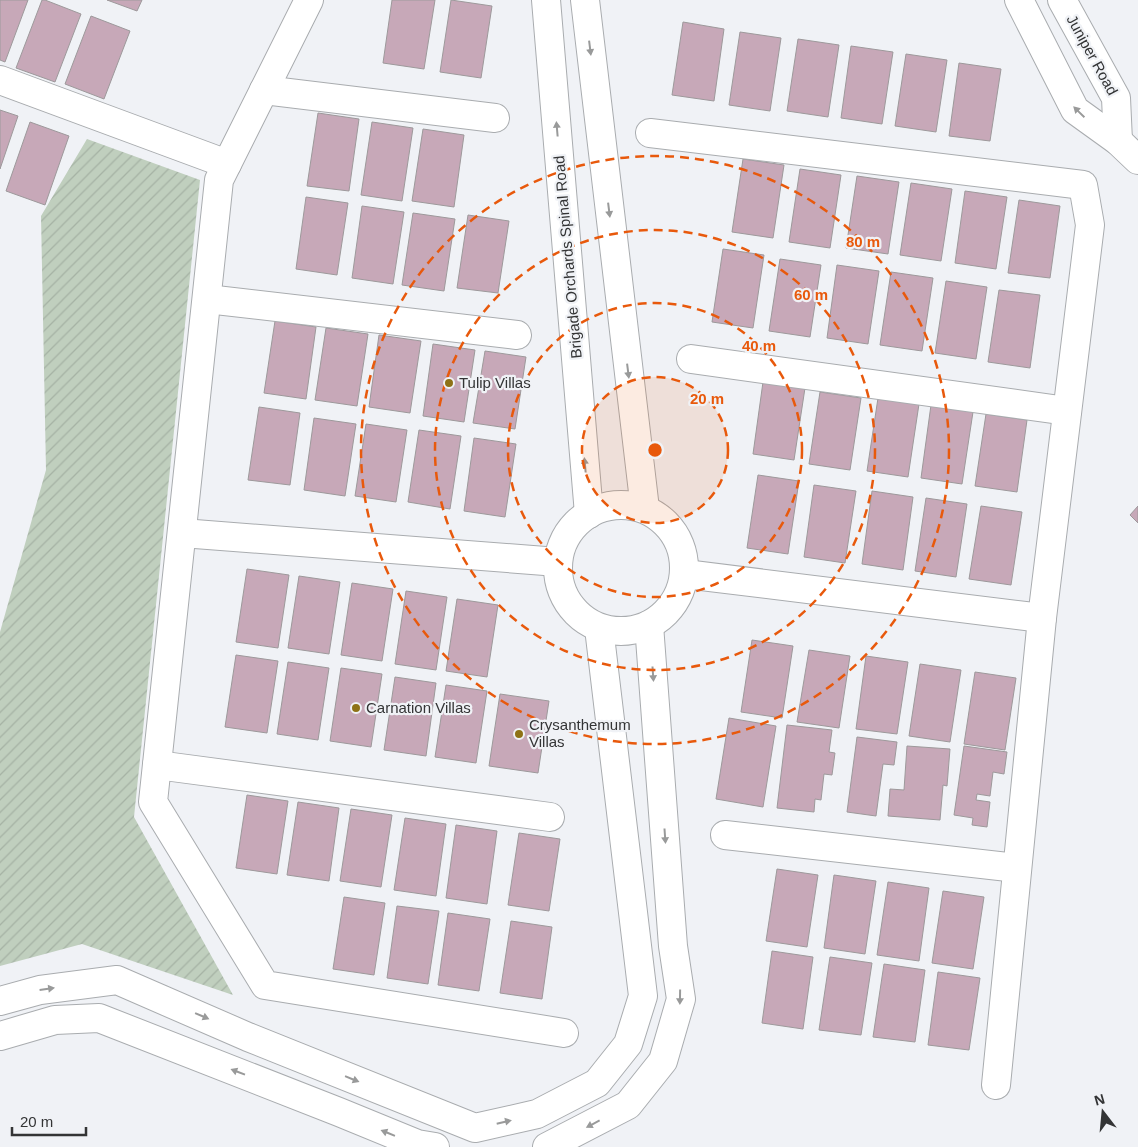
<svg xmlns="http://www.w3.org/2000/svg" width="1138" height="1147" viewBox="0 0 1138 1147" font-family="Arial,sans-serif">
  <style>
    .garden { fill: url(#garden-furrows) }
    .building { fill: #c7a8b8; stroke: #9d999b }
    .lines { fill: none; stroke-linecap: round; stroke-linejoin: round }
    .street-casing { stroke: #a9acaf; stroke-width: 30 }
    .street { stroke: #fff; stroke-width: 28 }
    .oneway { fill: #999a9a }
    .ring { fill: none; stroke: #e8590c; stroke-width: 2.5; stroke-dasharray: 9 6 }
    .poi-dot { fill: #8e7216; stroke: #f0f2f6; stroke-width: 2 }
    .labels { text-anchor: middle; stroke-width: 4.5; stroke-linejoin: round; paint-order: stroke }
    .street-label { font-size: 15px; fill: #333435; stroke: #f0f2f6 }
    .poi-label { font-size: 15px; fill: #333435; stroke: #f0f2f6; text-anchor: start }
    .centre { fill: #e8590c; stroke: #f0f2f6; stroke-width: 2.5 }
    .ring-label { font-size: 15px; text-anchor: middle; font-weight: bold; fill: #e8590c; stroke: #f0f2f6; stroke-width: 4.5; stroke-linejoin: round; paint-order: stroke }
  </style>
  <defs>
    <pattern id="garden-furrows" width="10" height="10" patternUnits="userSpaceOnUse" patternTransform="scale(1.25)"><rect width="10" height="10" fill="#c0cfbe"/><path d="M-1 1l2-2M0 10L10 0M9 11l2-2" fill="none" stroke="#a5b2a4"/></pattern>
  </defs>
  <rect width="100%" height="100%" fill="#f0f2f6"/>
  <polygon class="garden" points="87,139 200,180 134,817 233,995 82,944 0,966 0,632 46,470 41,216"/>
  <g class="building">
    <polygon points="0,0 28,0 5,62 0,60"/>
    <polygon points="42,0 45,0 81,14 55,82 16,68"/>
    <polygon points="107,0 142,0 137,11"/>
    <polygon points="392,0 435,0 424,69 383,63"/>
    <polygon points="451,0 492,6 481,78 440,72"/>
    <polygon points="91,16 130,31 104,99 65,84"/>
    <polygon points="683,22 724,29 714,101 672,95"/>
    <polygon points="740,32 781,38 770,111 729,105"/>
    <polygon points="798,39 839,45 828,117 787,111"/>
    <polygon points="851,46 893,52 882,124 841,118"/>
    <polygon points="906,54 947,60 936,132 895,126"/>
    <polygon points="959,63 1001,69 990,141 949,136"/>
    <polygon points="0,110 18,116 0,169"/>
    <polygon points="318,113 359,119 349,191 307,186"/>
    <polygon points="30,122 69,136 45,205 6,191"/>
    <polygon points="372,122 413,128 402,201 361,195"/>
    <polygon points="423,129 464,135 454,207 412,201"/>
    <polygon points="743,159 784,165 773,238 732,232"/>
    <polygon points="800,169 841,175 830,248 789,242"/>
    <polygon points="857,176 899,182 888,254 846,248"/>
    <polygon points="911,183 952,189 941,261 900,255"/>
    <polygon points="965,191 1007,197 996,269 955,263"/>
    <polygon points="306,197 348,203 337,275 296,269"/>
    <polygon points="1019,200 1060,206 1050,278 1008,273"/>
    <polygon points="362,206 404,212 393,284 352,278"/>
    <polygon points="413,213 455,219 444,291 402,285"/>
    <polygon points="468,215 509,221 498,293 457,288"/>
    <polygon points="723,249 764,255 753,328 712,322"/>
    <polygon points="780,259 821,265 810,337 769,331"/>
    <polygon points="837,265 879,271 868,344 827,338"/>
    <polygon points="891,272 933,278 922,351 880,345"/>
    <polygon points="946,281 987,287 976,359 935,353"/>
    <polygon points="999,290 1040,295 1030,368 988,362"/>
    <polygon points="275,321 316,327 306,399 264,393"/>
    <polygon points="326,328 368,334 357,406 315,400"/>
    <polygon points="379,335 421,341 410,413 369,407"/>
    <polygon points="433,344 475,350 464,422 423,416"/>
    <polygon points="485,351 526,357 515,429 473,423"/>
    <polygon points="763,382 805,388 794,460 753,454"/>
    <polygon points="820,392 861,398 850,470 809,464"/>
    <polygon points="878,398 919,404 908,477 867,471"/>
    <polygon points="931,405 973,412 962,484 921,478"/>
    <polygon points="259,407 300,413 290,485 248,480"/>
    <polygon points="986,414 1027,420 1017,492 975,486"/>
    <polygon points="314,418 356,424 345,496 304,490"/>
    <polygon points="366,424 407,430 396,502 355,496"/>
    <polygon points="419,430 461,436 450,509 408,502"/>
    <polygon points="474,438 516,444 505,517 464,511"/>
    <polygon points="758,475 799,481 788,554 747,548"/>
    <polygon points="814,485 856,491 845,563 804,557"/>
    <polygon points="872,491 913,497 903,570 862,564"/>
    <polygon points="926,498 967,504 956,577 915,571"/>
    <polygon points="981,506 1022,512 1011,585 969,579"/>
    <polygon points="1138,506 1138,523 1130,515"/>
    <polygon points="247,569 289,575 278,648 236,642"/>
    <polygon points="299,576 340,582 329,654 288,648"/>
    <polygon points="352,583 393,589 382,661 341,655"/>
    <polygon points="406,591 447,597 436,670 395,664"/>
    <polygon points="457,599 498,605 487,677 446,671"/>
    <polygon points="752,640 793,646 782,718 741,712"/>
    <polygon points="809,650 850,656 839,728 797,722"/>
    <polygon points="236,655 278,661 267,733 225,727"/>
    <polygon points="866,656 908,662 897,734 856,729"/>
    <polygon points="288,662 329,668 318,740 277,734"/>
    <polygon points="920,664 961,670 950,742 909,736"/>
    <polygon points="341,668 382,674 371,747 330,741"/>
    <polygon points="975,672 1016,678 1005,750 964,744"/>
    <polygon points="395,677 436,683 426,756 384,750"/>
    <polygon points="446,685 487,691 476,763 435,757"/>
    <polygon points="500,694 549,701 538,773 489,766"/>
    <polygon points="729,718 776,726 763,807 716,799"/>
    <polygon points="787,725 832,730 829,752 835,753 832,775 824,774 821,800 815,799 814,812 777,808"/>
    <polygon points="857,737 897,742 894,765 883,764 876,816 847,812"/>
    <polygon points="907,746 950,749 947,786 943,785 940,820 888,816 890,789 904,790"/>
    <polygon points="964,746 1007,752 1004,774 993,772 990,796 977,794 976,800 990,802 987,827 972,825 973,818 954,815"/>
    <polygon points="247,795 288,801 277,874 236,868"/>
    <polygon points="298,802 339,808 329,881 287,875"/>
    <polygon points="351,809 392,815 381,887 340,881"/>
    <polygon points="405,818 446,824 436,896 394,890"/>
    <polygon points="456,825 497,831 487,904 446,898"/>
    <polygon points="519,833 560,839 549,911 508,905"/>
    <polygon points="777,869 818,875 807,947 766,941"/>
    <polygon points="834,875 876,881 865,954 824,948"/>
    <polygon points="888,882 929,888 919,961 877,955"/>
    <polygon points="943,891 984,897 973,969 932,963"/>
    <polygon points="344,897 385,903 374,975 333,969"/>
    <polygon points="397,906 439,911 428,984 387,978"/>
    <polygon points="448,913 490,919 479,991 438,985"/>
    <polygon points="511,921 552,927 542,999 500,993"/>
    <polygon points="772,951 813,957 803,1029 762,1023"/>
    <polygon points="830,957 872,963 861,1035 819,1030"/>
    <polygon points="884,964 925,970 915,1042 873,1037"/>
    <polygon points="938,972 980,978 969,1050 928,1045"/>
  </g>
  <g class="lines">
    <g class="street-casing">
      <g id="street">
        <polyline points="309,0 219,180 153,802 265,985 564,1033"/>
        <polyline points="546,0 589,514"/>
        <polyline points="585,0 645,509"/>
        <polyline points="1019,0 1075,110 1118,141 1138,160"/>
        <polyline points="1062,0 1116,98 1118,141"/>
        <polyline points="0,80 227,164"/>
        <polyline points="264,90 495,118"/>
        <polyline points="650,133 1083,185 1090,225 1042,618 996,1085"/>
        <polyline points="207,299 517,335"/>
        <polyline points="691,359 1067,411"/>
        <circle cx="621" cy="568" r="63"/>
        <polyline points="182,533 558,562"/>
        <polyline points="685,574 1042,618"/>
        <polyline points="157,765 550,817"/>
        <polyline points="725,835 1017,868"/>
        <polyline points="0,1001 40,990 117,980 248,1037 475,1128 537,1114 597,1083 628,1044 643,996 599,628"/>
        <polyline points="0,1036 55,1020 99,1018 339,1112 417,1144 435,1147"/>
        <polyline points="547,1147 628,1105 663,1061 681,999 673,946 649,625"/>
      </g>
    </g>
    <use href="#street" class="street"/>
  </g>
  <defs><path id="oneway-solid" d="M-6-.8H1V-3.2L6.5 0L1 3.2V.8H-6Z" transform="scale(1.25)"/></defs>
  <g class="oneway">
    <use href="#oneway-solid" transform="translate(590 48) rotate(83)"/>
    <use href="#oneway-solid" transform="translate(1079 112) rotate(-136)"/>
    <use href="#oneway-solid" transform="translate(557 129) rotate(-95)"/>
    <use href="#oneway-solid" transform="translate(609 210) rotate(83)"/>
    <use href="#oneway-solid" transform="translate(628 371) rotate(83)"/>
    <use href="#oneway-solid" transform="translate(585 465) rotate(-95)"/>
    <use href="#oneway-solid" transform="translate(653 674) rotate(86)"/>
    <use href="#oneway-solid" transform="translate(665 836) rotate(86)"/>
    <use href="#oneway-solid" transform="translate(47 989) rotate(-8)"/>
    <use href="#oneway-solid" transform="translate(680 997) rotate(91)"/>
    <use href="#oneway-solid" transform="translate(202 1016) rotate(23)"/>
    <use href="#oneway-solid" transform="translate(238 1072) rotate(-159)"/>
    <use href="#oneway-solid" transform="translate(352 1079) rotate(22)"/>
    <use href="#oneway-solid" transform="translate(504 1122) rotate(-13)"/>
    <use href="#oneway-solid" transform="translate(593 1124) rotate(152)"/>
    <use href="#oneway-solid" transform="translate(388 1133) rotate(-158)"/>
  </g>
  <circle cx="655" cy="450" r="73" fill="#e8590c" fill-opacity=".12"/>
  <g class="ring">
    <circle cx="655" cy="450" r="73"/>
    <circle cx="655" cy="450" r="147"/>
    <circle cx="655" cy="450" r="220"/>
    <circle cx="655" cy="450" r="294"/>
  </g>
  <g class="poi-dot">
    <circle cx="449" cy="383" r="5"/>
    <circle cx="356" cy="708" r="5"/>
    <circle cx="519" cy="734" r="5"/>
  </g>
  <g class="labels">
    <g class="street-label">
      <text transform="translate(1092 55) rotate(61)" y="5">Juniper Road</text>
      <text transform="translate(568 257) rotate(-95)" y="5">Brigade Orchards Spinal Road</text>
    </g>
    <g class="poi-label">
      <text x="459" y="388">Tulip Villas</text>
      <text x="366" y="713">Carnation Villas</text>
      <text x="529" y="730">Crysanthemum<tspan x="529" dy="17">Villas</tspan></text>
    </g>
  </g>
  <circle cx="655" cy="450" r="8" class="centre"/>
  <g class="ring-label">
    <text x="863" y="247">80 m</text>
    <text x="811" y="300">60 m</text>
    <text x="759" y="351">40 m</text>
    <text x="707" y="404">20 m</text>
  </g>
  <g transform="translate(1103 1112) rotate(344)" stroke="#f0f2f6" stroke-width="4" paint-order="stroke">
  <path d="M0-4L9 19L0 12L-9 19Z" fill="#333435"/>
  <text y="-8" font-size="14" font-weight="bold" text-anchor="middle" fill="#333435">N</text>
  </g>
  <path d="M12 1127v8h74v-8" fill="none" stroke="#333435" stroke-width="2.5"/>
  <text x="20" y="1127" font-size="15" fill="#333435" stroke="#f0f2f6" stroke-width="4" paint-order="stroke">20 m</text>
</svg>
